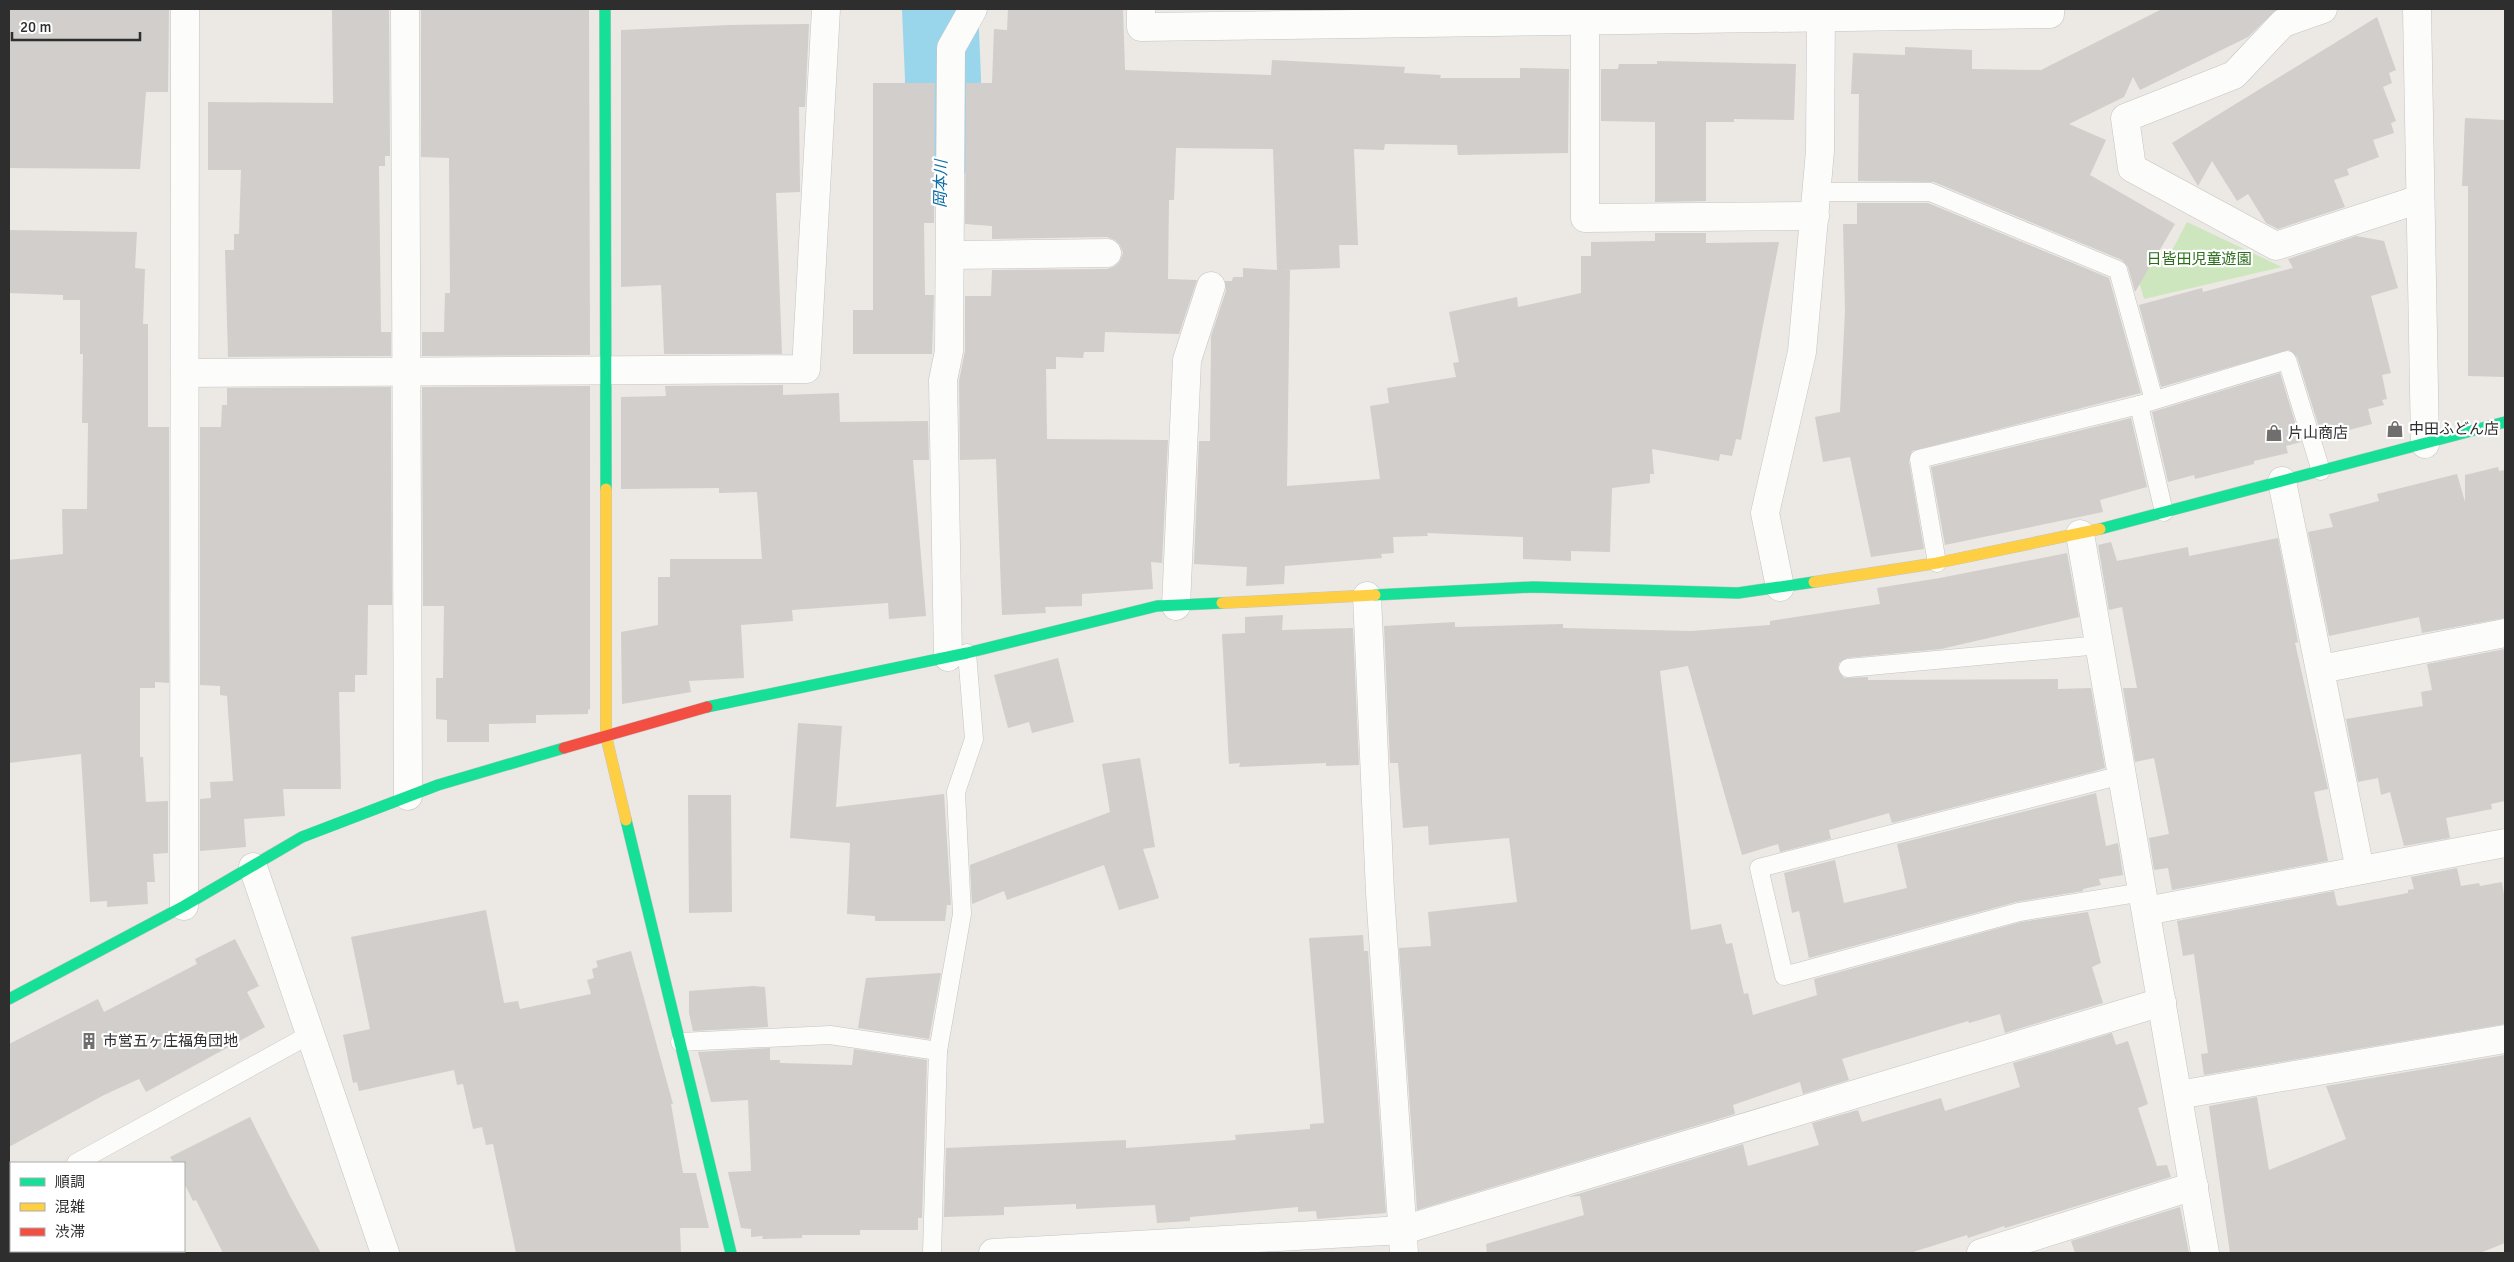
<svg xmlns="http://www.w3.org/2000/svg" width="2514" height="1262" viewBox="0 0 2514 1262" font-family="Signika,'Noto Sans JP',sans-serif">
  <style>
    .green { fill: #cee6be }
    .lines { fill: none; stroke-linecap: round; stroke-linejoin: round }
    .river { stroke: #99d6ec; stroke-width: 76 }
    .building { fill: #d1cecb }
    .lane-casing { stroke: #c5c4c5; stroke-width: 19 }
    .street-casing { stroke: #c5c4c5; stroke-width: 29 }
    .fast-casing { stroke: #c5c4c5; stroke-width: 12 }
    .slow-casing { stroke: #c5c4c5; stroke-width: 12 }
    .jam-casing { stroke: #c5c4c5; stroke-width: 12 }
    .lane { stroke: #fcfcfb; stroke-width: 18 }
    .street { stroke: #fcfcfb; stroke-width: 28 }
    .fast { stroke: #16e098; stroke-width: 11 }
    .slow { stroke: #ffcf43; stroke-width: 11 }
    .jam { stroke: #f24e42; stroke-width: 11 }
    .labels { text-anchor: middle; stroke-width: 4.5; stroke-linejoin: round; paint-order: stroke }
    .park-label { font-size: 15px; fill: #2c6e1b; stroke: #fff }
    .poi-label { font-size: 15px; fill: #2e2e2e; stroke: #fff; text-anchor: start }
    .water-label { font-size: 16px; font-style: italic; fill: #0d6fa3; stroke: #fff }
  </style>
  <rect width="100%" height="100%" fill="#ece8e4"/>
  <polygon class="green" points="2187,222 2282,267 2144,299 2135,268 2167,260"/>
  <g class="lines">
    <polyline class="river" points="940,9 943,78 942,143"/>
  </g>
  <g class="building">
    <polygon points="9,9 169,9 168,92 146,92 140,169 9,168"/>
    <polygon points="332,9 389,9 390,156 385,156 385,166 379,166 381,332 391,332 391,356 228,357 225,250 234,250 234,234 239,234 241,170 208,170 208,102 333,103"/>
    <polygon points="421,9 589,9 590,355 422,356 422,332 444,332 445,293 450,293 449,158 421,157"/>
    <polygon points="1008,9 1123,9 1125,70 1271,75 1272,60 1405,67 1404,73 1441,75 1440,78 1520,78 1520,68 1569,69 1568,153 1458,155 1457,145 1385,144 1384,150 1354,149 1358,245 1339,245 1340,268 1282,270 1290,270 1287,486 1380,479 1370,406 1389,403 1387,388 1456,377 1453,363 1459,362 1449,312 1517,297 1518,307 1581,293 1581,256 1591,256 1591,242 1655,241 1655,233 1706,233 1706,243 1779,242 1741,440 1736,439 1732,456 1720,454 1719,461 1652,449 1654,474 1650,474 1650,483 1612,488 1610,552 1571,551 1571,561 1523,559 1523,537 1427,533 1428,536 1393,537 1394,553 1381,554 1382,558 1285,566 1284,584 1246,586 1247,567 1194,564 1199,441 1210,441 1211,336 1226,291 1225,281 1232,281 1233,277 1243,277 1243,268 1277,270 1273,149 1176,148 1174,200 1169,200 1168,279 1197,280 1179,334 1105,332 1104,352 1084,352 1083,358 1056,357 1056,369 1046,369 1047,439 1168,440 1162,563 1151,562 1153,589 1082,594 1082,606 1045,607 1046,613 1002,615 996,459 960,460 959,381 965,351 965,296 991,296 992,270 1107,269 1115,266 1120,261 1123,253 1120,245 1115,240 1107,237 992,239 992,226 965,224 966,83 992,83 994,29 1007,30"/>
    <polygon points="2162,9 2277,9 2248,37 2140,90 2133,77 2124,97 2069,124 2106,140 2090,175 2175,224 2135,292 2128,267 2122,260 1934,182 1858,181 1859,94 1851,94 1853,53 1905,55 1905,47 1972,50 1972,69 2041,70"/>
    <polygon points="2377,17 2396,70 2389,73 2392,83 2383,87 2396,121 2391,123 2394,133 2373,140 2379,157 2347,169 2349,175 2334,180 2345,207 2278,229 2266,223 2248,194 2237,201 2212,161 2198,186 2172,143"/>
    <polygon points="809,24 805,107 799,107 800,192 776,193 782,354 664,354 661,285 621,287 621,30 730,25"/>
    <polygon points="1657,61 1796,64 1794,120 1734,119 1734,122 1706,122 1706,201 1655,202 1655,122 1601,121 1601,69 1618,69 1619,64 1657,64"/>
    <polygon points="873,83 935,83 934,223 924,223 925,295 934,295 932,354 853,354 853,310 873,310"/>
    <polygon points="2465,118 2505,120 2505,377 2468,376 2468,186 2462,186"/>
    <polygon points="1857,203 1928,203 2109,278 2141,393 1912,451 1909,461 1924,549 1871,557 1850,457 1823,462 1815,417 1840,412 1845,311 1843,224 1857,224"/>
    <polygon points="9,230 137,232 135,268 145,269 143,324 148,324 148,427 169,427 169,683 155,682 155,688 140,688 140,757 143,757 146,802 168,801 168,853 153,854 155,882 147,882 148,904 107,907 107,901 90,902 81,754 9,763 9,560 63,554 62,509 87,509 88,423 82,423 83,354 80,354 80,300 63,300 63,295 9,293"/>
    <polygon points="2356,236 2384,241 2398,288 2371,296 2391,373 2382,375 2387,399 2382,400 2384,405 2368,409 2372,424 2322,437 2297,357 2289,350 2161,387 2139,305 2202,288 2203,292 2293,268 2288,259"/>
    <polygon points="2280,373 2301,442 2286,446 2288,453 2254,461 2254,464 2195,479 2194,475 2168,482 2152,412"/>
    <polygon points="783,385 783,395 839,393 840,422 928,421 929,460 913,460 926,616 889,619 888,603 792,610 793,621 741,625 744,678 689,681 691,692 622,704 621,632 658,625 658,577 670,577 670,559 762,559 757,492 719,493 719,488 621,489 621,397 666,396 665,386"/>
    <polygon points="590,386 590,709 588,710 588,714 536,715 536,723 489,724 489,742 447,742 447,720 436,719 436,678 443,678 444,606 423,606 422,387"/>
    <polygon points="391,387 392,605 368,605 367,675 355,675 355,692 339,692 341,789 283,789 285,816 244,819 246,847 200,851 200,799 211,798 210,782 233,781 227,696 220,695 220,686 200,685 200,427 221,427 222,405 227,405 227,388"/>
    <polygon points="2131,418 2147,487 2100,500 2103,512 1945,545 1931,467"/>
    <polygon points="2498,467 2499,471 2505,470 2505,618 2422,633 2419,617 2329,636 2308,532 2333,527 2329,514 2379,501 2377,494 2457,474 2465,502 2465,475"/>
    <polygon points="2278,538 2298,642 2295,643 2328,789 2314,792 2328,861 2172,890 2168,868 2154,870 2149,838 2169,834 2154,758 2135,762 2123,688 2137,688 2122,607 2109,610 2098,545 2111,542 2117,561 2188,547 2189,556"/>
    <polygon points="2067,553 2079,617 1941,649 1847,658 1839,663 1838,669 1844,678 1868,677 1868,680 2058,679 2058,689 2091,688 2105,768 2092,772 1892,823 1889,813 1829,830 1831,839 1780,852 1778,844 1742,855 1688,666 1660,671 1691,930 1721,924 1726,944 1732,943 1744,994 1748,993 1753,1015 1817,995 1814,979 2021,922 2088,912 2101,963 2092,967 2103,1003 2005,1033 2000,1014 1969,1023 1968,1021 1842,1059 1849,1080 1803,1094 1800,1082 1733,1105 1735,1114 1417,1210 1399,948 1431,946 1428,912 1517,902 1509,838 1429,845 1428,826 1403,828 1398,763 1390,763 1384,626 1455,622 1455,627 1563,624 1563,628 1691,631 1770,625 1770,621 1880,604 1877,588 1940,578"/>
    <polygon points="1283,615 1282,630 1353,628 1359,765 1326,766 1326,763 1239,767 1240,763 1229,764 1222,634 1245,633 1245,617"/>
    <polygon points="2505,649 2505,801 2491,804 2492,809 2446,818 2450,838 2404,846 2390,792 2381,795 2378,778 2358,782 2346,719 2423,706 2421,692 2432,690 2427,664"/>
    <polygon points="1058,658 1074,722 1032,733 1029,722 1008,728 994,675"/>
    <polygon points="798,723 842,726 836,807 944,794 951,905 947,905 945,921 875,921 875,916 847,914 850,843 790,838"/>
    <polygon points="1140,758 1155,847 1143,849 1159,898 1119,910 1104,865 1007,900 1004,891 972,904 970,865 1110,812 1102,764"/>
    <polygon points="2096,793 2106,846 2118,843 2123,875 2099,879 2101,885 2083,889 2083,891 2016,902 1809,958 1799,911 1792,913 1784,873 1835,860 1844,903 1907,888 1897,844"/>
    <polygon points="688,795 731,795 732,912 689,913"/>
    <polygon points="2457,868 2461,886 2479,883 2480,886 2502,882 2505,901 2505,1024 2204,1075 2201,1054 2208,1053 2194,954 2183,956 2177,921 2334,891 2337,905 2340,906 2408,893 2408,890 2414,889 2411,877"/>
    <polygon points="486,910 504,1003 518,1001 520,1009 591,994 587,980 594,978 592,969 598,967 596,961 631,951 673,1104 671,1104 683,1173 696,1173 709,1228 680,1228 681,1253 516,1253 493,1144 486,1145 482,1127 473,1129 463,1084 457,1085 454,1070 359,1091 357,1082 353,1083 343,1035 370,1029 351,937"/>
    <polygon points="1363,935 1364,951 1368,951 1386,1213 1317,1219 1316,1211 1298,1212 1298,1207 1190,1217 1190,1221 1157,1223 1155,1205 1076,1209 1076,1204 1004,1207 1004,1215 944,1217 946,1148 1126,1140 1126,1148 1236,1140 1235,1135 1310,1129 1310,1124 1324,1123 1309,938"/>
    <polygon points="235,939 259,986 247,992 265,1027 146,1092 139,1079 104,1095 9,1147 9,1044 98,999 104,1012 197,964 195,959"/>
    <polygon points="941,973 929,1039 858,1028 866,978"/>
    <polygon points="753,986 765,987 768,1027 693,1031 689,1013 689,991"/>
    <polygon points="2112,1033 2116,1045 2128,1041 2148,1104 2138,1108 2157,1166 2167,1165 2171,1177 2005,1228 2004,1226 1968,1238 1967,1235 1910,1253 1487,1253 1486,1244 1584,1215 1580,1196 1568,1197 1743,1144 1748,1166 1819,1145 1812,1123 1858,1110 1862,1122 1941,1098 1945,1111 2020,1087 2013,1063"/>
    <polygon points="770,1048 770,1060 780,1060 780,1063 852,1065 854,1049 927,1060 922,1218 918,1218 918,1230 860,1230 860,1235 802,1235 802,1238 762,1239 763,1236 751,1237 751,1229 741,1228 728,1172 751,1171 748,1100 711,1102 698,1052"/>
    <polygon points="2505,1055 2505,1243 2480,1253 2230,1253 2209,1106 2257,1097 2269,1170 2346,1139 2326,1086"/>
    <polygon points="250,1117 290,1196 321,1253 223,1253 196,1200 193,1201 184,1183 184,1163 174,1163 170,1157"/>
    <polygon points="2180,1207 2189,1253 2075,1253 2071,1241"/>
  </g>
  <g class="lines">
    <g class="lane-casing">
      <g id="lane">
        <polyline points="1816,192 1930,192 2118,270 2154,400"/>
        <polyline points="2139,405 2164,512"/>
        <polyline points="1937,563 1919,459 2139,405 2287,360 2321,471"/>
        <polyline points="1848,668 2100,645"/>
        <polyline points="2122,775 1759,868 1784,976 2019,912 2143,892"/>
        <polyline points="680,1042 830,1035 938,1051"/>
        <polyline points="76,1163 309,1035"/>
        <polyline points="9,1201 11,1199"/>
        <polyline points="932,1253 938,1051 962,914 956,792 974,739 967,653"/>
      </g>
    </g>
    <g class="street-casing">
      <g id="street">
        <polyline points="405,9 408,796"/>
        <polyline points="1141,9 1141,27 2050,14 2050,9"/>
        <polyline points="1585,9 1585,218 1815,216"/>
        <polyline points="2323,9 2283,23 2234,75 2125,118 2132,168 2276,246 2420,199"/>
        <polyline points="2417,9 2425,444"/>
        <polyline points="950,255 1107,253"/>
        <polyline points="185,373 806,369 826,9"/>
        <polyline points="2282,481 2360,870"/>
        <polyline points="2080,534 2205,1253"/>
        <polyline points="1780,587 1765,513 1802,352 1820,151 1821,9"/>
        <polyline points="1367,596 1380,892 1404,1253"/>
        <polyline points="1176,606 1187,360 1211,286"/>
        <polyline points="948,657 943,380 949,351 951,48 973,9"/>
        <polyline points="2321,669 2505,633"/>
        <polyline points="253,867 385,1253"/>
        <polyline points="184,906 185,9"/>
        <polyline points="2146,911 2505,843"/>
        <polyline points="2178,1095 2505,1039"/>
        <polyline points="993,1253 1403,1230 2162,1002"/>
        <polyline points="1981,1253 2194,1186"/>
      </g>
    </g>
    <g class="fast-casing">
      <g id="fast">
        <polyline points="605,9 606,489"/>
        <polyline points="2100,529 2505,422"/>
        <polyline points="1375,595 1533,587 1738,593 1814,582"/>
        <polyline points="707,707 967,653 1157,606 1222,603"/>
        <polyline points="626,820 731,1253"/>
        <polyline points="9,999 184,906 302,837 438,785 564,748"/>
      </g>
    </g>
    <g class="slow-casing">
      <g id="slow">
        <polyline points="606,489 606,736 626,820"/>
        <polyline points="1814,582 1937,563 2100,529"/>
        <polyline points="1222,603 1375,595"/>
      </g>
    </g>
    <g class="jam-casing">
      <polyline id="jam" points="564,748 707,707"/>
    </g>
    <use href="#lane" class="lane"/>
    <use href="#street" class="street"/>
    <use href="#fast" class="fast"/>
    <use href="#slow" class="slow"/>
    <use href="#jam" class="jam"/>
  </g>
  <defs>
    <g id="shop-bare" transform="scale(1.35)"><path d="M-5-2.5h2.3a2.7 3.5 0 0 1 5.4 0H5L5.5 6h-11ZM-1.5-2.5h3a1.5 2.3 0 0 0-3 0Z" fill="#706f6e" stroke="#fff" stroke-width="2.5" paint-order="stroke"/></g>
    <g id="building-bare" transform="scale(1.35)"><path d="M-4-6H4V6H1V3H-1V6H-4ZM-2.5-4.3h1.7v1.8h-1.7ZM.8-4.3h1.7v1.8H.8ZM-2.5-1h1.7V.8h-1.7ZM.8-1h1.7V.8H.8Z" fill="#706f6e" stroke="#fff" stroke-width="2.5" paint-order="stroke"/></g>
  </defs>
  <g fill-rule="evenodd">
    <use href="#shop-bare" x="2395" y="429"/>
    <use href="#shop-bare" x="2274" y="433"/>
    <use href="#building-bare" x="89" y="1041"/>
  </g>
  <g class="labels">
    <g class="park-label">
      <text x="2199" y="264">日皆田児童遊園</text>
    </g>
    <g class="poi-label">
      <text x="2409" y="434">中田ふどん店</text>
      <text x="2288" y="438">片山商店</text>
      <text x="103" y="1046">市営五ヶ庄福角団地</text>
    </g>
    <g class="water-label">
      <text transform="translate(940 184) rotate(-89)" y="6">岡本川</text>
    </g>
  </g>
  <rect width="2514" height="1262" fill="none" stroke="#2e2e2e" stroke-width="20"/>
  <rect x="10" y="1162" width="175" height="90" fill="#ffffff" stroke="#ababab"/>
  <rect x="20" y="1178" width="25" height="8" fill="#16e098" stroke="#ababab"/>
  <text x="55" y="1187" font-size="15" fill="#2e2e2e">順調</text>
  <rect x="20" y="1203" width="25" height="8" fill="#ffcf43" stroke="#ababab"/>
  <text x="55" y="1212" font-size="15" fill="#2e2e2e">混雑</text>
  <rect x="20" y="1228" width="25" height="8" fill="#f24e42" stroke="#ababab"/>
  <text x="55" y="1237" font-size="15" fill="#2e2e2e">渋滞</text>
  <path d="M12 32v8h128v-8" fill="none" stroke="#2e2e2e" stroke-width="2.5"/>
  <text x="20" y="32" font-size="15" fill="#2e2e2e" stroke="#ffffff" stroke-width="4" paint-order="stroke">20 m</text>
</svg>
